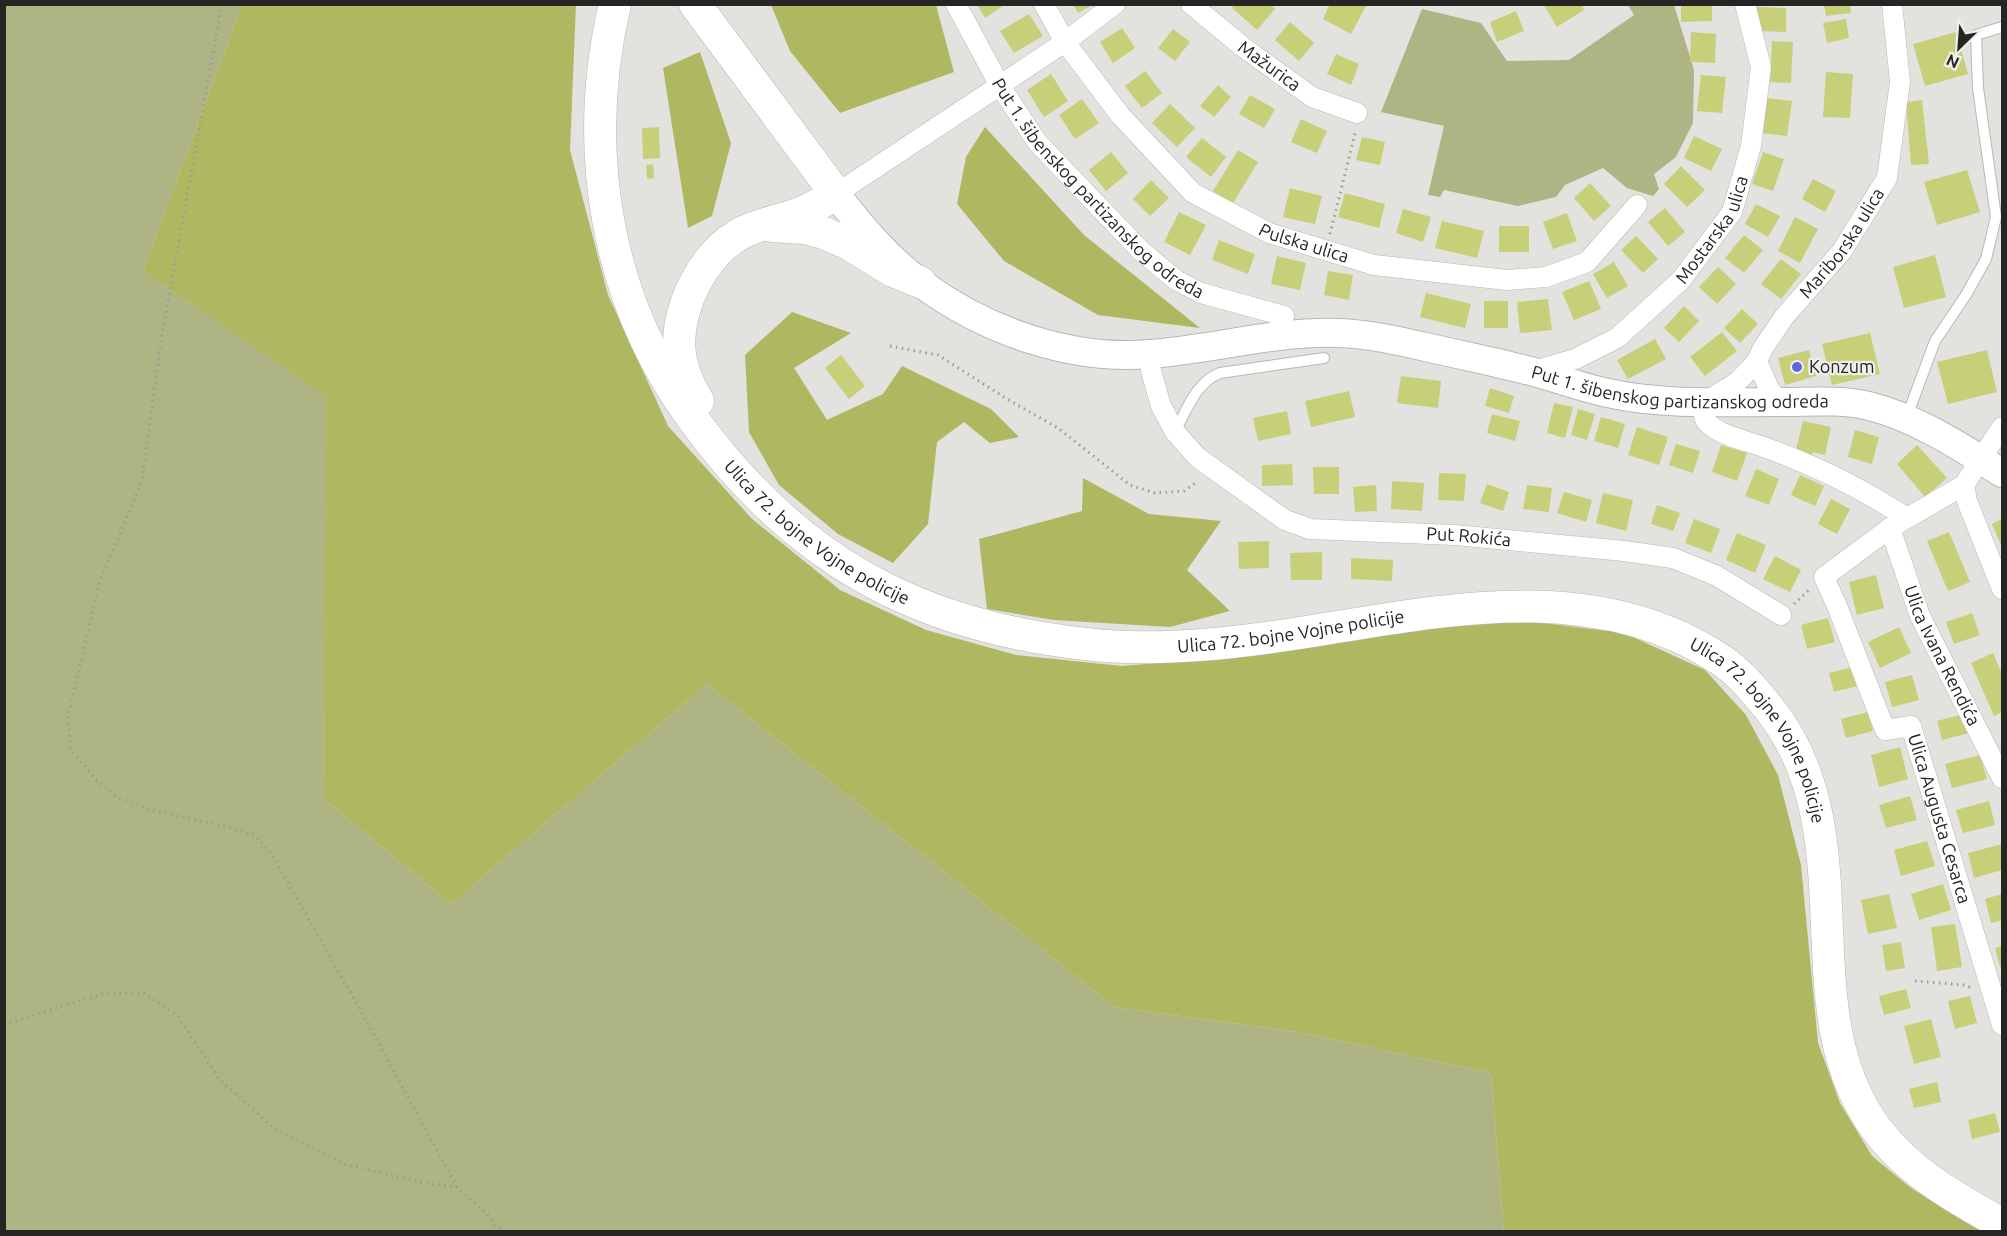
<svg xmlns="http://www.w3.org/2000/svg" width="2007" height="1236" viewBox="0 0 2007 1236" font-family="Ubuntu,sans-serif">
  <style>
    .green { fill: #aeb484 }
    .forest { fill: #afb761 }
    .building { fill: #c7d079 }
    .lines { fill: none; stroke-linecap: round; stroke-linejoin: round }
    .lane-casing { stroke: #b7b8b5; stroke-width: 12 }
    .street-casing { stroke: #b7b8b5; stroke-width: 21 }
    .secondary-casing { stroke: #b7b8b5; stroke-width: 30 }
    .primary-casing { stroke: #b7b8b5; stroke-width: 33 }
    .path { stroke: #9b9b98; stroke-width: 3; stroke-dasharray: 1.5 4.5; stroke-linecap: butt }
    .lane { stroke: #fff; stroke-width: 10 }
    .street { stroke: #fff; stroke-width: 20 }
    .secondary { stroke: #fff; stroke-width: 28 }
    .primary { stroke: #fff; stroke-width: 32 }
    .poi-dot { fill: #6066de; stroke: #efefec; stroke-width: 2 }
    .labels { text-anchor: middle; stroke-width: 4.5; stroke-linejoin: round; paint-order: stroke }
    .street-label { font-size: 18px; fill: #252523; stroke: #efefec }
    .poi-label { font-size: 18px; fill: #252523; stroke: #efefec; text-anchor: start }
  </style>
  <rect width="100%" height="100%" fill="#e2e2df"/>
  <g class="green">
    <polygon points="5,4 242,5 143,271 327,396 323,798 451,904 707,684 1115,1007 1298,1032 1491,1073 1504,1231 5,1232"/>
    <polygon points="1628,5 1674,5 1694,70 1693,123 1676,157 1654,174 1659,189 1653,196 1627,188 1603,168 1565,185 1556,197 1518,206 1444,190 1440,197 1428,195 1444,126 1381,112 1422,9 1481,23 1507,61 1569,60 1634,15"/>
  </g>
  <g class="forest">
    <polygon points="242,5 576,5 570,150 608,295 668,426 752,519 840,590 926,630 1016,655 1122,666 1274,653 1455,623 1544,623 1624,633 1705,670 1746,715 1778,775 1801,865 1818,1043 1840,1103 1872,1156 1911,1188 1980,1231 1504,1231 1491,1073 1298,1032 1115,1007 707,684 451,904 323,798 326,396 143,271"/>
    <polygon points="771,5 936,5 954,72 840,113 790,51"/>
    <polygon points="700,52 731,143 712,216 688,228 663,68"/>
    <polygon points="985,127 1084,235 1200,328 1098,315 1004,261 957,204 966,157"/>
    <polygon points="792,312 851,333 794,368 827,420 883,394 902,366 991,409 1019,437 990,443 964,422 937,442 928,524 893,563 838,534 779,485 749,432 745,355"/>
    <polygon points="1083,478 1149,514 1221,521 1187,570 1230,611 1170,627 1054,620 987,609 979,539 1082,511"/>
  </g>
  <g class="building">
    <polygon points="977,4 1006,4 985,18"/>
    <polygon points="1073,4 1094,4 1078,13"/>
    <polygon points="1235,4 1270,4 1275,9 1257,30 1232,8"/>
    <polygon points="1330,4 1362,4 1366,6 1351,34 1323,19"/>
    <polygon points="1543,4 1581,4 1584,10 1557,27"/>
    <polygon points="1681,4 1712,4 1712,21 1681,22"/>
    <polygon points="1824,4 1850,4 1851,13 1826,16"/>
    <polygon points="1757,7 1786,8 1786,32 1757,31"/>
    <polygon points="1516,11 1524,31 1497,42 1490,22"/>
    <polygon points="1029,14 1043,36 1014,53 1000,31"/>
    <polygon points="1846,19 1849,38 1827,43 1823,23"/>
    <polygon points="1290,22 1314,43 1299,61 1275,40"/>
    <polygon points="1122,28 1135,48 1113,63 1100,42"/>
    <polygon points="1173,29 1190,42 1175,61 1158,48"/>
    <polygon points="1691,32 1716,34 1715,63 1690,62"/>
    <polygon points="1956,32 1968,74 1925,86 1913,44"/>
    <polygon points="1772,41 1793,42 1791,83 1770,82"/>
    <polygon points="1336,54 1359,64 1351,85 1327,74"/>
    <polygon points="1145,71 1162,93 1142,108 1125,86"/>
    <polygon points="1826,72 1853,74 1850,118 1823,117"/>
    <polygon points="1051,74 1068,101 1044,117 1027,90"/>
    <polygon points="1701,75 1726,77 1722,113 1697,111"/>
    <polygon points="1218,85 1231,97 1214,117 1200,106"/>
    <polygon points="1250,95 1275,109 1264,128 1239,114"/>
    <polygon points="1766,98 1792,101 1787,136 1761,133"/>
    <polygon points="1082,99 1099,123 1075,139 1059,115"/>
    <polygon points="1922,100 1929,164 1911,165 1906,102"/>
    <polygon points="1170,104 1195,128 1177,147 1152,123"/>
    <polygon points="1301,119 1327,131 1317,153 1291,142"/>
    <polygon points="659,127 660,158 643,159 642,128"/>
    <polygon points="1694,136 1722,149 1711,171 1684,158"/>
    <polygon points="1362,137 1385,142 1380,165 1356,160"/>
    <polygon points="1202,138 1226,157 1211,177 1186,157"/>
    <polygon points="1238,150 1258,162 1233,203 1213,191"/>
    <polygon points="1111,152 1128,173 1106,191 1089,170"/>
    <polygon points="1763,152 1784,159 1773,191 1752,184"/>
    <polygon points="653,164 654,178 647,179 646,165"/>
    <polygon points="1681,166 1705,190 1687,207 1664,184"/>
    <polygon points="1967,170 1980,212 1937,225 1924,182"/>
    <polygon points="1813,179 1836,191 1825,212 1802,199"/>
    <polygon points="1151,180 1169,198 1150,216 1133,199"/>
    <polygon points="1590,183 1611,206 1594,221 1574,198"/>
    <polygon points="1290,188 1322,196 1315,224 1283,217"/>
    <polygon points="1345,193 1385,204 1379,228 1338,217"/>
    <polygon points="1756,204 1780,216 1768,237 1745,224"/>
    <polygon points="1665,208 1685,232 1668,246 1648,222"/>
    <polygon points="1403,209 1431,217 1423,242 1396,233"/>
    <polygon points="1179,212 1206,225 1190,255 1164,242"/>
    <polygon points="1567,213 1577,241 1553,249 1543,222"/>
    <polygon points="1795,217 1818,229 1800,263 1778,251"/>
    <polygon points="1442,221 1484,231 1477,258 1435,248"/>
    <rect x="1499" y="226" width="30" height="26"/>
    <polygon points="1744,235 1763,250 1744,273 1725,258"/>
    <polygon points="1636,236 1658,259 1643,273 1621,250"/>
    <polygon points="1219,240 1255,254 1248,274 1212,260"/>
    <polygon points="1935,255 1946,297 1904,308 1893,267"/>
    <polygon points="1277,256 1306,263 1300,290 1271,284"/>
    <polygon points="1781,259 1801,274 1781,299 1761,284"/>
    <polygon points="1614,262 1628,286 1607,298 1593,274"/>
    <polygon points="1718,267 1736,284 1717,304 1699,287"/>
    <polygon points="1328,271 1353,275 1349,300 1324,295"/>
    <polygon points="1589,281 1601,309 1574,320 1562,292"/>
    <polygon points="1426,293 1471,304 1465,328 1420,317"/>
    <polygon points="1548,299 1552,330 1520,333 1517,302"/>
    <rect x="1484" y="301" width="24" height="27"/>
    <polygon points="1684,306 1699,321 1679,342 1664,328"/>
    <polygon points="1742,309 1758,324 1740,343 1724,328"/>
    <polygon points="1722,332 1737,351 1705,376 1690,357"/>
    <polygon points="1870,333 1880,374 1832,385 1822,344"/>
    <polygon points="1655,339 1666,359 1628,379 1617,360"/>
    <polygon points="1809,350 1816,376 1785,385 1778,358"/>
    <polygon points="1987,350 1997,392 1948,404 1937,362"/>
    <polygon points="841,355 865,386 849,399 825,368"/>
    <polygon points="1401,376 1441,381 1438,408 1397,403"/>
    <polygon points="1490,388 1514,396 1509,413 1485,406"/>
    <polygon points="1349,391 1355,417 1311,427 1305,401"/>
    <polygon points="1554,403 1573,407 1565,438 1547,433"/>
    <polygon points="1578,409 1595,414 1587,440 1571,435"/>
    <polygon points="1287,411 1291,434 1258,441 1253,418"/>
    <polygon points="1492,414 1520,421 1515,441 1487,433"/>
    <polygon points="1601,417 1625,424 1618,448 1594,441"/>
    <polygon points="1803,421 1831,427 1825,455 1813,452 1811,458 1795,454"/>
    <polygon points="1637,427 1668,437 1659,465 1628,455"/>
    <polygon points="1855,430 1879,437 1872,464 1848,457"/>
    <polygon points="1676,444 1700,451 1693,473 1669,465"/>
    <polygon points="1721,445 1747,453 1737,481 1712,472"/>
    <polygon points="1917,445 1947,478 1925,497 1897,464"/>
    <polygon points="1292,464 1293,485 1262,486 1262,465"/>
    <polygon points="1313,467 1339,467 1339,494 1314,494"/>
    <polygon points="1756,469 1779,479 1769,505 1745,496"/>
    <polygon points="1439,473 1466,474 1464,501 1438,500"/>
    <polygon points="1800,475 1824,486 1815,506 1791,495"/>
    <polygon points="1392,481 1424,483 1422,511 1391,509"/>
    <polygon points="1487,484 1509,492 1503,511 1480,503"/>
    <polygon points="1376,485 1377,511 1355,512 1353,487"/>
    <polygon points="1527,485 1552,488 1549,512 1523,509"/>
    <polygon points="1564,492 1592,500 1586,522 1557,513"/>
    <polygon points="1603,493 1633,500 1626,531 1596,523"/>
    <polygon points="1831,499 1850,509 1837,534 1818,524"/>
    <polygon points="1657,505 1680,513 1673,531 1651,524"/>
    <polygon points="1694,519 1720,529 1711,553 1685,543"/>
    <polygon points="2002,519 2002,547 1992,524"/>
    <polygon points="1949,532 1970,582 1948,591 1927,541"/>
    <polygon points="1737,533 1766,545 1755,573 1726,560"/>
    <polygon points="1269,541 1269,568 1239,569 1238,542"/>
    <polygon points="1322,552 1322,580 1291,580 1290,553"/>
    <polygon points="1775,556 1801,570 1790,592 1763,579"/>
    <polygon points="1351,558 1393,560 1392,581 1351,579"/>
    <polygon points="1876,575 1884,608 1857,615 1849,582"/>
    <polygon points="1972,613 1980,635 1954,644 1946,622"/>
    <polygon points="1828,618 1835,642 1807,649 1801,625"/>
    <polygon points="1899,627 1911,653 1880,668 1868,642"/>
    <polygon points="1993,653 2002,674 2002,712 1994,716 1971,663"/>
    <polygon points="1857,666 1862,685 1834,692 1829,673"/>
    <polygon points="1912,675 1919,700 1892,707 1885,682"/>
    <polygon points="1868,712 1873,731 1846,738 1841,719"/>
    <polygon points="1964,714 1969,733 1942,740 1937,721"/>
    <polygon points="1900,747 1908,779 1879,787 1871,755"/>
    <polygon points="1980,755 1987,779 1952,788 1945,764"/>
    <polygon points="1910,796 1917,820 1886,828 1879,805"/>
    <polygon points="1989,801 1995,825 1963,833 1956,810"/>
    <polygon points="1927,841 1935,866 1901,876 1894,850"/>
    <polygon points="2002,844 2002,870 1974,878 1968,853"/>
    <polygon points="1943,884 1951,910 1919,920 1911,894"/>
    <polygon points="1889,894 1897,928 1868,934 1861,900"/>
    <polygon points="2002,894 2002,920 1991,923 1985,899"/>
    <polygon points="1955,924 1962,967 1937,971 1931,927"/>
    <polygon points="1901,942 1905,968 1886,971 1882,945"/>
    <polygon points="2002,946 2002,967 2000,967 1995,948"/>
    <polygon points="1906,989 1911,1008 1884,1015 1879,996"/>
    <polygon points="1970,996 1977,1023 1955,1029 1948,1001"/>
    <polygon points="1931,1019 1941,1057 1914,1064 1904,1026"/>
    <polygon points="1937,1082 1941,1102 1914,1108 1909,1089"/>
    <polygon points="1995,1113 2000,1132 1972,1139 1968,1120"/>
  </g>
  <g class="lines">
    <g class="lane-casing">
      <g id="lane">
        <polyline points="1906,419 1935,341 1966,295 1986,259 1996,217 1978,88 1976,35 2002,27"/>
        <path d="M1175 432C1186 411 1196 382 1220 373L1324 358"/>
      </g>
    </g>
    <g class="street-casing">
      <g id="street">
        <path id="s1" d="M956 4 1000 86 1037 142 1141 251 1176 280 1201 293 1284 316"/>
        <path id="s2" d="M1044 4 1065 42 1120 115 1193 193 1269 233 1374 265 1507 280 1546 277 1587 262 1637 205"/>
        <path id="s3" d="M1191 4 1243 47 1312 97 1357 113"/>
        <polyline points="836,194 1065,42 1115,4"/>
        <path id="s4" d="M1149 354 1151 371 1161 406 1175 432 1197 457 1285 520 1310 529 1455 535 1624 551 1673 558 1717 576 1781 615"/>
        <path d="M1757 361C1751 367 1745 375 1738 381 1726 391 1705 396 1704 415 1704 431 1746 441 1758 445 1810 463 1861 488 1907 518"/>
        <path id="s5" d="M1533 371 1575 359 1617 338 1681 280 1732 212 1751 146 1761 67 1745 4"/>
        <path id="s6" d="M1782 402 1770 391 1757 361 1763 348 1784 317 1842 251 1887 178 1900 82 1892 4"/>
        <path id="s7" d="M2002 427 1964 485 1890 528 1824 577 1837 606 1885 730 1911 726 2002 1025"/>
        <polyline points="1964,485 1967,501 2002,589"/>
        <path id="s8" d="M1890 528 1920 616 2002 778"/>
      </g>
    </g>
    <g class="secondary-casing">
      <g id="secondary">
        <path id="s9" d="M836 194C861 227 888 259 922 284 986 331 1071 361 1151 354 1214 349 1275 331 1338 333 1369 334 1400 341 1430 348 1465 356 1500 363 1534 372 1560 379 1586 389 1613 394 1664 405 1728 402 1781 402 1810 402 1840 399 1869 406 1917 418 1961 447 2002 473"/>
      </g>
    </g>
    <g class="primary-casing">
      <g id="primary">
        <path id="s10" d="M615 4C581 148 605 299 693 419 794 558 915 626 1086 644 1161 653 1245 642 1319 630 1453 608 1600 579 1721 660 1739 672 1754 690 1768 707 1871 835 1785 1009 1878 1131 1910 1173 1957 1199 2002 1224"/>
        <path d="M695 4 836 194C825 200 815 207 803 212 782 221 758 223 738 235 703 256 679 304 679 345 680 364 688 385 698 401"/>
        <polyline points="772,226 805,228 824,233 849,244 893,271 920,282"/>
      </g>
    </g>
    <g class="path">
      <polyline points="222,4 161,340 142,481 100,581 68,716 71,750 96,780 118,798 151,810 232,828 254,835 271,853 357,1004 457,1187"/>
      <polyline points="1330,234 1356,130"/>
      <polyline points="890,346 938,355 1007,399 1058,428 1130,485 1155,493 1184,491 1198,481"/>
      <polyline points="1794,604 1809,590"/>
      <polyline points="1915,981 1964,985 1972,988"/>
      <polyline points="4,1024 106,993 144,993 177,1015 219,1079 276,1130 344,1164 423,1183 457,1187 491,1218 502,1232"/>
    </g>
    <use href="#lane" class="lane"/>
    <use href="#street" class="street"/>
    <use href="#secondary" class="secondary"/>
    <use href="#primary" class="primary"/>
  </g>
  <circle class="poi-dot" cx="1797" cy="367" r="6"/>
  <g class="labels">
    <g class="street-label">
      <text dy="6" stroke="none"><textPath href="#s3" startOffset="100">Mažurica</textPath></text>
      <text dy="6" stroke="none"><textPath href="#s1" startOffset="236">Put 1. šibenskog partizanskog odreda</textPath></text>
      <text dy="6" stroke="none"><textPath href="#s5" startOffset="237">Mostarska ulica</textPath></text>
      <text dy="6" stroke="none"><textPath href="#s2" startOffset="364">Pulska ulica</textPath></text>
      <text dy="6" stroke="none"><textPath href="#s6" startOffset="195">Mariborska ulica</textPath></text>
      <text dy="6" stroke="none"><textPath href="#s9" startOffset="906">Put 1. šibenskog partizanskog odreda</textPath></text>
      <text dy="6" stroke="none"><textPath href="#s10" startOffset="606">Ulica 72. bojne Vojne policije</textPath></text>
      <text dy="6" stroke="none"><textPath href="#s4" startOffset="410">Put Rokića</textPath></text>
      <text dy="6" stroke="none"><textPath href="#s10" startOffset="1110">Ulica 72. bojne Vojne policije</textPath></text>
      <text dy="6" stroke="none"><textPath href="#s8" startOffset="138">Ulica Ivana Rendića</textPath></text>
      <text dy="6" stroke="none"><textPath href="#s10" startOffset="1632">Ulica 72. bojne Vojne policije</textPath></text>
      <text dy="6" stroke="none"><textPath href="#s7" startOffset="525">Ulica Augusta Cesarca</textPath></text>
    </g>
    <g class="poi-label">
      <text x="1809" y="373">Konzum</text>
    </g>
  </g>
  <rect width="2007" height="1236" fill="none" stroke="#252523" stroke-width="12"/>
  <g transform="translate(1959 48) rotate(205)" stroke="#efefec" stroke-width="4.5" paint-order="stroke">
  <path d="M0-4.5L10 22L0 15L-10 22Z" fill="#252523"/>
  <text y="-9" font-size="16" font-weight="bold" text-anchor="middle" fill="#252523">N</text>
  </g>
</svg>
